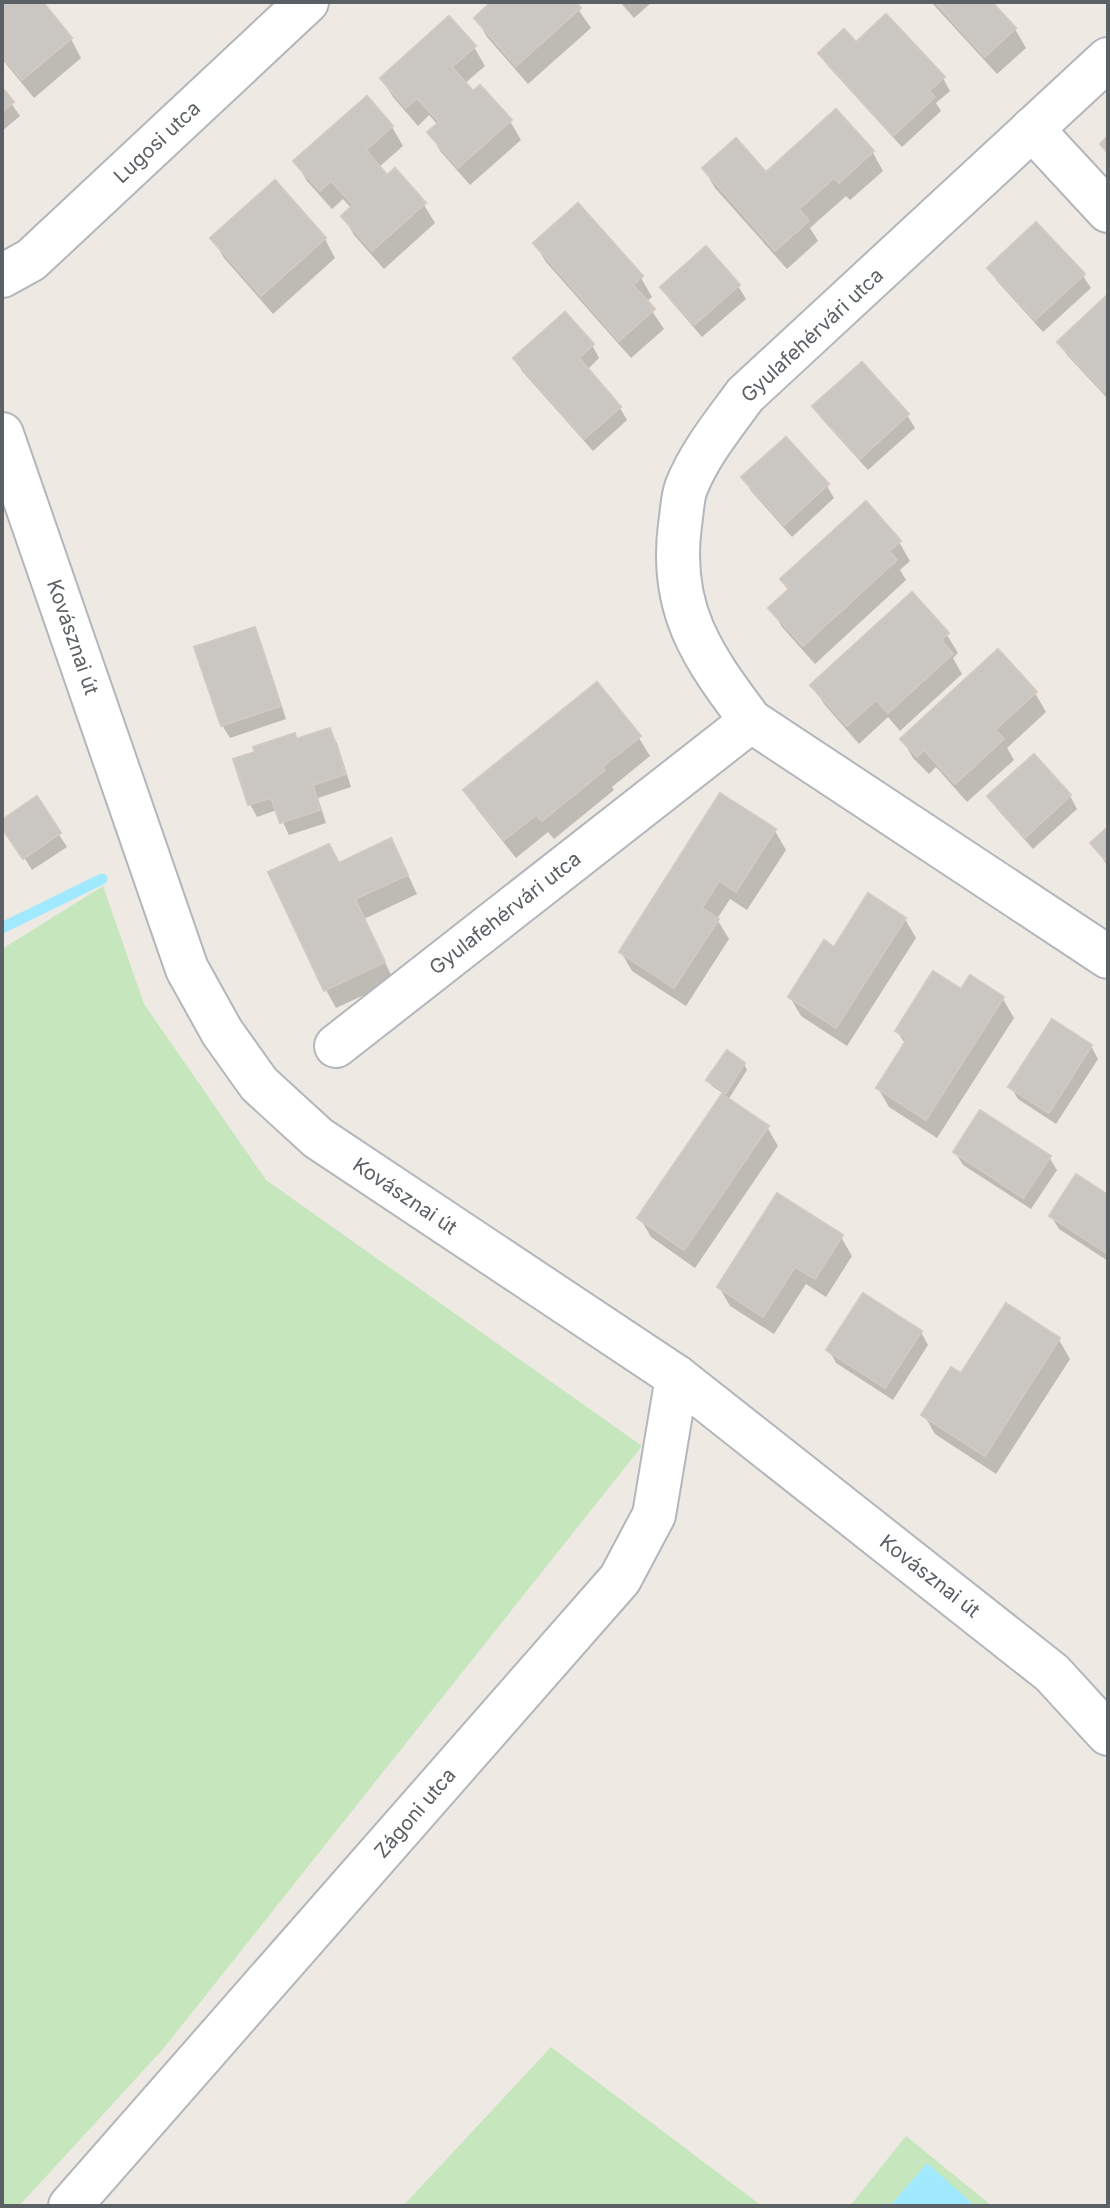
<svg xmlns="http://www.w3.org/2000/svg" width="1110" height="2208" viewBox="0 0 1110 2208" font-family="Inter,sans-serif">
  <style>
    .green { fill: #c6e6be }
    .water { fill: #a0e9ff }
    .shadow { fill: #0003 }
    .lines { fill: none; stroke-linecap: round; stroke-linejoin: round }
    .stream { stroke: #a0e9ff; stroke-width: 11 }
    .building { fill: #cac6c1; stroke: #d2c9c0; stroke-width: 2 }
    .minor-casing { stroke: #b3b6ba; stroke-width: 46 }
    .minor { stroke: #fff; stroke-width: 42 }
    .labels { text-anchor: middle; stroke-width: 6; stroke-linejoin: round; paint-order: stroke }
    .street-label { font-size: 20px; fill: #5a6063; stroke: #fff }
  </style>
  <rect width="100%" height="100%" fill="#eee9e2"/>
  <g class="green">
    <polygon points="103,886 144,1004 266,1180 642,1446 163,2049 19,2206 2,2206 2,949"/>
    <polygon points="551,2047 762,2206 403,2206"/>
    <polygon points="906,2136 992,2206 850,2206"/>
  </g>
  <polygon class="water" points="927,2163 975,2206 890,2206"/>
  <g class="shadow">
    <polygon points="2,2 40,2 71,39 81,58 34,98 2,59"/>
    <polygon points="492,2 573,2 591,28 528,84 487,37 476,18"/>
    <polygon points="620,2 652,2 634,18"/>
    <polygon points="931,2 996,2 993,5 1015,29 1026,48 997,74"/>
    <polygon points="855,45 943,78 950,91 936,103 941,111 902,147 828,66 821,54"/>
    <polygon points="474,47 485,66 464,84 510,121 521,140 470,185 441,152 430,133 438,125 429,115 418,126 393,97 382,79"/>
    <polygon points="2,90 20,116 2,131"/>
    <polygon points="367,99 392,127 403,146 378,168 387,177 424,205 435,223 384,269 354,235 343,216 352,209 343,199 332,209 307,181 296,162"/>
    <polygon points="836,112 873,153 883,171 850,200 846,196 810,228 818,241 787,269 715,188 704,169 766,175"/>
    <polygon points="213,239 325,239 335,258 273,314 224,258"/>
    <polygon points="535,244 641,278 652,297 646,302 664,329 631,358 546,262"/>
    <polygon points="989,269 1083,276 1091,288 1043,332 997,281"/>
    <polygon points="738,286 746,299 702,337 670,300 663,287"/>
    <polygon points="1107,298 1108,299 1108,399 1067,355 1060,343"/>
    <polygon points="592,345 599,358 587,370 620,408 627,420 593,451 522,371 515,358"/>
    <polygon points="815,407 907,415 915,428 868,470 822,419"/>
    <polygon points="744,478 827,486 834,498 792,537 751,491"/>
    <polygon points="899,542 910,561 900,570 906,580 815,664 782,627 771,608 789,591 782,579"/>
    <polygon points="912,595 947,635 958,653 953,658 962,674 900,731 888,717 859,744 824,704 813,685"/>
    <polygon points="254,629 261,642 286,719 230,738 222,725"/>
    <polygon points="597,685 639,738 650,756 612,787 614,790 554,839 548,832 516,858 477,809 466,790"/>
    <polygon points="1035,693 1046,712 1007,748 1014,760 967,802 936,767 929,774 913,758 902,739"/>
    <polygon points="329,730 337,743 351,787 318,798 326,823 289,835 277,810 257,817 250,804 296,741"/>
    <polygon points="1034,756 1070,796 1077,809 1033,849 997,809 990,796"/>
    <polygon points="36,799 67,847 32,870 2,822"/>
    <polygon points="1108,830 1108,867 1093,844"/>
    <polygon points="775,831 786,850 747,910 730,899 717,919 729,939 686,1006 632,971 621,952"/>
    <polygon points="401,860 417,894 364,919 394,981 336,1008 326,990 339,865"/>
    <polygon points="905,919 916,938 847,1046 801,1016 790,997 835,949"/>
    <polygon points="961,992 1003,999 1014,1018 937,1138 889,1107 878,1088 906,1045 897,1031"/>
    <polygon points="1091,1046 1098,1059 1056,1124 1018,1099 1011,1087"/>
    <polygon points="744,1064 747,1070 728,1100 767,1127 778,1146 695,1268 651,1237 640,1218 724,1094 712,1086 708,1080"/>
    <polygon points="955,1152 1049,1157 1057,1170 1031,1209 963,1165"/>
    <polygon points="1108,1197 1108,1261 1059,1229 1051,1216"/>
    <polygon points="841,1237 852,1256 826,1297 806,1284 774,1334 730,1306 719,1287"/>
    <polygon points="921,1332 928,1345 893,1400 836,1363 829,1350"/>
    <polygon points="1059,1340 1070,1359 996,1474 935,1434 924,1415 962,1376"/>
  </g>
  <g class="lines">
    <polyline class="stream" points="2,928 102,879"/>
  </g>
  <g class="building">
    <polygon points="2,2 43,2 72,38 22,80 2,56"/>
    <polygon points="491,2 576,2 581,8 516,66 474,18"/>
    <polygon points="935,2 992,2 1016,28 985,57"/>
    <polygon points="886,14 945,77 929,91 935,97 893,136 818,53 844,29 856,42"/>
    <polygon points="449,16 476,46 452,67 473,91 480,85 512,120 458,168 427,132 439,122 417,98 406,108 380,78"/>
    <polygon points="2,87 14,102 2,112"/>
    <polygon points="367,96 393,126 366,150 387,175 395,168 426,203 372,251 341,216 353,205 331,181 320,191 293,161"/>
    <polygon points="836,109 874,151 839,183 834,178 799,209 809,221 775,251 702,168 736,138 766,172"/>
    <polygon points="1108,136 1108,153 1100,144"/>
    <polygon points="275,180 326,238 261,296 210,238"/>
    <polygon points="578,203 643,276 633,285 655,309 619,341 533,243"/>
    <polygon points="1036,222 1085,274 1035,320 987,268"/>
    <polygon points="706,246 740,285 694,325 660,287"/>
    <polygon points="1107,295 1108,388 1104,392 1057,342"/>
    <polygon points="565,312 594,344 579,358 621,407 584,439 513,358"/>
    <polygon points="862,362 909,414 860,459 812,406"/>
    <polygon points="786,437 829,484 784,525 741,477"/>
    <polygon points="866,501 901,541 889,551 897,560 803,646 768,608 789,589 780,579"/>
    <polygon points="912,592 949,633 941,640 953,654 888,713 876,700 847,726 810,685"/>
    <polygon points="255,627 281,706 221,726 194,647"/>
    <polygon points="998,649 1037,692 995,730 1004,739 955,784 924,750 917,757 900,739"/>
    <polygon points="597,682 641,736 602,767 605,770 542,821 536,815 504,840 463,790"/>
    <polygon points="330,728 346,774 313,785 320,810 280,823 271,798 248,805 233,759 255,752 253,747 295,733 296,739"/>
    <polygon points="1034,754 1071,795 1025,838 987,796"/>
    <polygon points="720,793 776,829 736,892 719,881 702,908 719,919 674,988 619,952"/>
    <polygon points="37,796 61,833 23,859 2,828 2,820"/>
    <polygon points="1108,827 1108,863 1090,843"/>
    <polygon points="391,838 408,875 355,899 385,962 324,991 268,872 329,844 339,863"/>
    <polygon points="868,893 906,918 836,1028 788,997 824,940 834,947"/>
    <polygon points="933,971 961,989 970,975 1004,997 926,1120 876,1088 907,1039 895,1031"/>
    <polygon points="1052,1019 1092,1045 1049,1113 1008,1087"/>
    <polygon points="727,1050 745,1063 726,1093 706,1080"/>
    <polygon points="722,1094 769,1126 684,1250 637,1218"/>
    <polygon points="980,1110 1051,1156 1023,1198 953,1152"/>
    <polygon points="1076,1174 1108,1195 1108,1254 1049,1216"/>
    <polygon points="777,1193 843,1235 815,1279 795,1267 763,1317 717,1287"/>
    <polygon points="863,1293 922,1331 885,1388 826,1350"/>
    <polygon points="1006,1303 1060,1338 985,1456 921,1415 951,1367 961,1373"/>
  </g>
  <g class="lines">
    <g class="minor-casing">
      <g id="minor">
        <path d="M1108 59 745 395C724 424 699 454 686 488 682 499 682 513 680 525 669 609 702 656 751 721L1108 957"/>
        <polyline points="1032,129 1108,211"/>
        <polyline points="2,276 31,260 307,2"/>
        <polyline points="2,434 187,969 222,1032 259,1084 318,1138 677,1377 1052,1673 1108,1734"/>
        <polyline points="336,1046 751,721"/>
        <polyline points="70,2206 620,1579 654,1515 677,1377"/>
      </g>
    </g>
    <use href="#minor" class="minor"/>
  </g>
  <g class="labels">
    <g class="street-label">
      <text transform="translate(157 142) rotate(-43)" y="7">Lugosi utca</text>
      <text transform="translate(812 335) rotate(-43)" y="7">Gyulafehérvári utca</text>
      <text transform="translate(73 637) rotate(71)" y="7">Kovásznai út</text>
      <text transform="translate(505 913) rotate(-38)" y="7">Gyulafehérvári utca</text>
      <text transform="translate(405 1196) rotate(34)" y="7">Kovásznai út</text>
      <text transform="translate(930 1576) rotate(38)" y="7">Kovásznai út</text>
      <text transform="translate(415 1813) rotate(-49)" y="7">Zágoni utca</text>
    </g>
  </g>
  <rect width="1110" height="2208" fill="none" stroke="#5a6063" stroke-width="8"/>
</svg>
